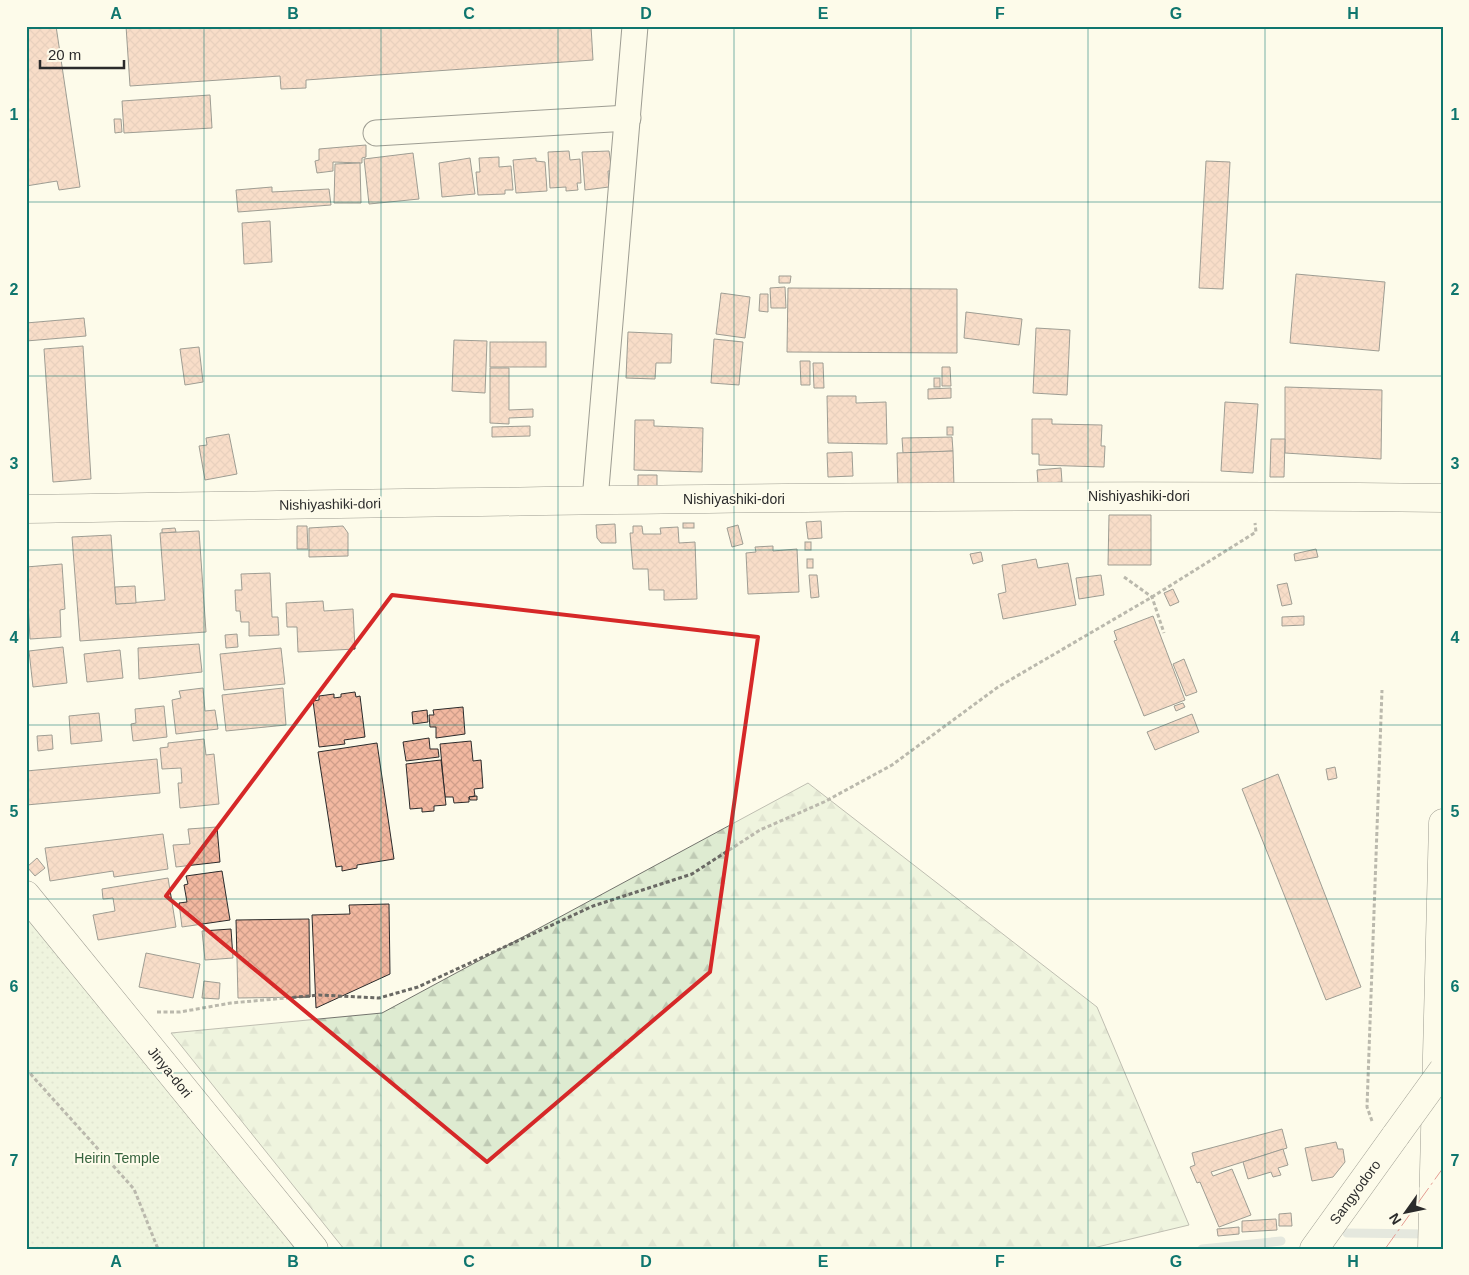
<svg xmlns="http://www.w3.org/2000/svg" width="1469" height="1275" viewBox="0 0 1469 1275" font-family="Helvetica,sans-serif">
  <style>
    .forest { fill: url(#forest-firs); stroke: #74746e }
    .park { fill: url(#park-dots); stroke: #74746e }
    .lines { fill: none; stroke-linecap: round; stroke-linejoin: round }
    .stream { stroke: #c7d0d0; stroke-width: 9 }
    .building { fill: url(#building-cross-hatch); stroke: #2b2b2b }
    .street-casing { stroke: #2b2b2b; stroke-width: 27 }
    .secondary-casing { stroke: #2b2b2b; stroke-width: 29 }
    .highway-casing { stroke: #2b2b2b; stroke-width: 29 }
    .path { stroke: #6a6964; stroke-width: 3; stroke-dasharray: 4 2.5; stroke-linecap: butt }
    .street { stroke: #fdfbea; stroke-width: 25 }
    .secondary { stroke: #fdfbea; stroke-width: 28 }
    .highway { stroke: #fdfbea; stroke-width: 28 }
    .secondary-bridge-casing { stroke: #2b2b2b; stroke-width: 29; stroke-linecap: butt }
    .secondary-bridge { stroke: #fdfbea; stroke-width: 28 }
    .power { stroke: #c62828; stroke-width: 1; stroke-dasharray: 18 4 2.5 4; stroke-linecap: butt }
    .marked { fill: none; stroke: #d62828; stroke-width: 4; stroke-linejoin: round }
    .grid { fill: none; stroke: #0f766e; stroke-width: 1; stroke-opacity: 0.55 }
    .labels { text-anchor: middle; stroke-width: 4; stroke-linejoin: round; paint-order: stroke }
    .street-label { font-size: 14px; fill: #2b2b2b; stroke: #fdfbea }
    .park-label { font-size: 14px; fill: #34623c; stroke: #fdfbea }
    .neatline { fill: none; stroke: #0f766e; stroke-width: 2 }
    .grid-label { font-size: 16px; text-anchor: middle; font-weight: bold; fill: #0f766e }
  </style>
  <defs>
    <pattern id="forest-firs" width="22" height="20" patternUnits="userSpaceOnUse" patternTransform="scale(1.25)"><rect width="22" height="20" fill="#deebd1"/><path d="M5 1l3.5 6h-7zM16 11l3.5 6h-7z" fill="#bfcab4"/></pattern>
    <pattern id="park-dots" width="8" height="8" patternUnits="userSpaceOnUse" patternTransform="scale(1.25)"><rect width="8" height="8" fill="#deebd1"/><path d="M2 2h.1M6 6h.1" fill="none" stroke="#bfcab4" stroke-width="1.8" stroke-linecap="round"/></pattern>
    <pattern id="building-cross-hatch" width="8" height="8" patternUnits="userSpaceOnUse" patternTransform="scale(1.25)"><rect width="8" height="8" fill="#f2b8a0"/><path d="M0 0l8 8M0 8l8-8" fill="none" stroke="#d09e8a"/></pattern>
  </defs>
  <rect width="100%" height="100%" fill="#fdfbea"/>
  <polygon class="forest" points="808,783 1097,1007 1189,1225 1089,1249 344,1249 171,1033 382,1013"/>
  <polygon class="park" points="26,906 130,1023 295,1249 26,1249"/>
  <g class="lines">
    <g class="stream">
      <polyline points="1347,1233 1430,1234"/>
      <polyline points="1202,1249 1281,1241"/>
    </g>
  </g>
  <g class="building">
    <polygon points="26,26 56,26 80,187 59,190 57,181 26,186"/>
    <polygon points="126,26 591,26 593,60 306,80 306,88 281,89 280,76 130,86"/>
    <polygon points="210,95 212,128 124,133 122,101"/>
    <polygon points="114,119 121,119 122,132 115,133"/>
    <polygon points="366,145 366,157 362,158 362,163 333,162 333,171 317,173 315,161 319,160 319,149"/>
    <polygon points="569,151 570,160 580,159 581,183 577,183 578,190 566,191 566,187 550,188 548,152"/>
    <polygon points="609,151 612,171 608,171 609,187 585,190 582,152"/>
    <polygon points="413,153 419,199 369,204 364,159"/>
    <polygon points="499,157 499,167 511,166 513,190 505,190 505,194 478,195 476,172 480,172 479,158"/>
    <polygon points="470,158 475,194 442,197 439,163"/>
    <polygon points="536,158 536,161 545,162 547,191 516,193 513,160"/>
    <polygon points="1206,161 1230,162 1223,289 1199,288"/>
    <polygon points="360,163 361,203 334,203 335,164"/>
    <polygon points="272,187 272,192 329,189 331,205 238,212 236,190"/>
    <polygon points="270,221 272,262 244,264 242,223"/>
    <polygon points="1296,274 1385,282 1379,351 1290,343"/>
    <polygon points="779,276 791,276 790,283 779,283"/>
    <polygon points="785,287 786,308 771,308 770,288"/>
    <polygon points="788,288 957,289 957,353 787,352"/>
    <polygon points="721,293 750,297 745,338 716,334"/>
    <polygon points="760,294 768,294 768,312 759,311"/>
    <polygon points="966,312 1022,319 1019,345 964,338"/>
    <polygon points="84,318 86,336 26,341 26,323"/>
    <polygon points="1036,328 1070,330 1067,395 1033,393"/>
    <polygon points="628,332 672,334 671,363 656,363 655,379 626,378"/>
    <polygon points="714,339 743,342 739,385 711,383"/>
    <polygon points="454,340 487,341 485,393 452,391"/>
    <rect x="490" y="342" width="56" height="25"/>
    <polygon points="83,346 91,479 53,482 44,349"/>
    <polygon points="199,347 203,382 185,385 180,349"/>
    <polygon points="800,361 810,361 810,385 801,385"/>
    <polygon points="813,363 823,363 824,388 814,388"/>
    <polygon points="942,367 950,367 951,386 942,386"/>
    <polygon points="490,368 509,368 509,410 533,409 533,417 509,418 509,424 490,423"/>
    <rect x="934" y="378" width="6" height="9"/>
    <polygon points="1285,387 1382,390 1381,459 1285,453"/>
    <polygon points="951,388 951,398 928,399 928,389"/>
    <polygon points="827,396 856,396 856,403 886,402 887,444 828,443"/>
    <polygon points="1225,402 1258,404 1253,473 1221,471"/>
    <polygon points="1032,419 1052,419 1052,424 1102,425 1101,446 1105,446 1104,467 1039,465 1039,454 1032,454"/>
    <polygon points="635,420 654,420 654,426 703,428 702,472 634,470"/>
    <polygon points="530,426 530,436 492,437 492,427"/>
    <rect x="947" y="427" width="6" height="8"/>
    <polygon points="229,434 237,474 205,480 199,446 207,445 206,438"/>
    <polygon points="952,437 953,451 903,453 902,438"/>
    <polygon points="1271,439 1285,439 1284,477 1270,477"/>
    <polygon points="953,451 954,487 898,489 897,453"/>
    <polygon points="852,452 853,476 828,477 827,453"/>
    <polygon points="1061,468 1062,482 1038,484 1037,470"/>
    <polygon points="638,475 657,475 657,491 638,490"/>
    <polygon points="1109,515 1151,515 1151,565 1108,565"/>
    <polygon points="821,521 822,538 808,539 806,522"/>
    <rect x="683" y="523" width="11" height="5"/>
    <polygon points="615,524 616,543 601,543 597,538 596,525"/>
    <polygon points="738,525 743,544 732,547 727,528"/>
    <polygon points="297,526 307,526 308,549 297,549"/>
    <polygon points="343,526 348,533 348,556 309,557 309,528"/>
    <polygon points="633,526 642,526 643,534 661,534 660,528 678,527 679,543 695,542 697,599 664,600 664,590 649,590 648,569 633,569 630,533 633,533"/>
    <polygon points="175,528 176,532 162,533 162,529"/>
    <polygon points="199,531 206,632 80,641 72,537 111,535 116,604 165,600 160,533"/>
    <rect x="805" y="542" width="6" height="8"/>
    <polygon points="773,546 773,551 797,549 799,592 748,594 746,553 756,552 755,547"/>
    <polygon points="1316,549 1318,557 1295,561 1294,554"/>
    <polygon points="981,552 983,561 973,564 970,554"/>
    <rect x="807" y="559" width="6" height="9"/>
    <polygon points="1036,559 1038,568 1068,563 1076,605 1003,619 998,594 1006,592 1002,565"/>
    <polygon points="62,564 65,609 60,610 61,637 30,639 26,567"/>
    <polygon points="270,573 272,617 278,617 279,635 249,636 249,622 241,622 240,611 236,611 235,590 242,590 241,574"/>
    <polygon points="809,575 817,575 819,597 811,598"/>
    <polygon points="1101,575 1104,595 1079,599 1076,578"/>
    <polygon points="1287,583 1292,604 1282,606 1277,585"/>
    <polygon points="135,586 136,603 116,604 115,587"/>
    <polygon points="1173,589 1179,602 1170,606 1164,593"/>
    <polygon points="323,601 324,611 353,609 355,649 298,652 297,627 287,627 286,603"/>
    <polygon points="1153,616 1185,700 1144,716 1114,641 1117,640 1114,631"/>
    <polygon points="1304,616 1304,625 1282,626 1282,617"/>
    <polygon points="237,634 238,647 226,648 225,635"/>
    <polygon points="199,644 202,672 139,679 138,648"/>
    <polygon points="63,647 67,683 33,687 29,651"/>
    <polygon points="281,648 285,684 224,690 220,654"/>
    <polygon points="120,650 123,678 87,682 84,654"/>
    <polygon points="1184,659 1197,692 1186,696 1173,664"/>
    <polygon points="203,688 205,711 215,710 218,729 176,734 172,700 181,698 179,691"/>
    <polygon points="283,688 286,725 226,731 222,695"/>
    <polygon points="355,692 356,697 360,696 365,737 344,740 345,744 319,747 313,701 319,700 319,696 334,694 334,698 341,697 341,694"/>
    <polygon points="1183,703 1185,707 1176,711 1174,706"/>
    <polygon points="164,706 167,737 133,741 131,724 136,723 135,709"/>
    <polygon points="463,707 465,734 436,738 436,727 430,727 429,715 434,715 433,710"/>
    <polygon points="427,710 428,722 413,724 412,712"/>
    <polygon points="99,713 102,741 71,744 69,716"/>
    <polygon points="1192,714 1199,732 1155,750 1147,732"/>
    <polygon points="52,735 53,749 38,751 37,736"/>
    <polygon points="429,738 430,749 438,749 439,757 406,761 403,742"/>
    <polygon points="204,739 206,755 214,754 219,804 180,808 178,783 182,783 181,768 162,769 160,748 168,747 168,743"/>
    <polygon points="471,741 473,761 481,760 483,788 474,789 475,796 469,797 469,802 454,803 453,797 445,797 440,744"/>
    <polygon points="377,743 394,859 357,865 357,868 342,871 342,866 336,867 318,752"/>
    <polygon points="157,759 160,793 26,805 26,771"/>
    <polygon points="441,760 446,805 434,806 434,811 422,812 422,808 410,809 406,764"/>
    <polygon points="1335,767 1337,778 1328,780 1326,769"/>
    <polygon points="1278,774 1361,987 1326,1000 1242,789"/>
    <polygon points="477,796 477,800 470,800 469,797"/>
    <polygon points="217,827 220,862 176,867 173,845 190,844 188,829"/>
    <polygon points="163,834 168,869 114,877 113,871 50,881 45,848"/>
    <polygon points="37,858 45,868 35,876 27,867"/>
    <polygon points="222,871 230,920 182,927 179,903 187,902 184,885 188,884 186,876"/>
    <polygon points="168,878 176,927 98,940 93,915 115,911 113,898 103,899 102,889"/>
    <polygon points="389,904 390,974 316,1008 312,915 350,914 349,905"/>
    <polygon points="309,919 310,997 238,998 236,920"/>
    <polygon points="231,929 233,958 205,960 202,931"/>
    <polygon points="146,953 200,964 193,998 139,987"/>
    <polygon points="204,981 220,983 219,999 202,998"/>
    <polygon points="1282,1129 1287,1148 1211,1172 1213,1176 1232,1169 1251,1215 1219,1227 1200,1182 1197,1183 1190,1167 1195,1165 1192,1153"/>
    <polygon points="1336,1142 1338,1149 1343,1149 1345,1162 1333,1177 1312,1181 1305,1148"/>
    <polygon points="1283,1149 1288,1165 1278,1168 1281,1175 1273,1177 1271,1172 1248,1179 1243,1162"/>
    <polygon points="1291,1213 1292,1226 1279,1226 1279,1214"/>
    <polygon points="1276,1219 1277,1230 1242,1232 1242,1221"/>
    <polygon points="1239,1227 1239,1234 1218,1236 1217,1229"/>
  </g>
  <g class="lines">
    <g class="street-casing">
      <g id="street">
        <polyline points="376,133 628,118"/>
        <polyline points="595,500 635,26"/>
      </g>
    </g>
    <g class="secondary-casing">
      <g id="secondary">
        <path d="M26 509C498 502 971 492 1443 498"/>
        <polyline points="26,895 314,1249"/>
        <polyline points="1314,1249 1396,1135"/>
      </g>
    </g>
    <g class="highway-casing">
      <polyline id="highway" points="1432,1249 1443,823"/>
    </g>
    <g class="path">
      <polyline points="1124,577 1152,597 1164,633"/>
      <polyline points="157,1012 180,1012 231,1003 319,995 379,998 418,987 593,906 692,874 760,830 824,802 892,765 998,687 1152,597 1256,532 1255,523"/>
      <polyline points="26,1069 134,1189 158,1249"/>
      <polyline points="1372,1121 1367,1107 1382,690"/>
    </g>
    <use href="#street" class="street"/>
    <use href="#secondary" class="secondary"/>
    <use href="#highway" class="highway"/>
    <g class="secondary-bridge-casing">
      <polyline id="secondary-bridge" points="1396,1135 1443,1070"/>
    </g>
    <use href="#secondary-bridge" class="secondary-bridge"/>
    <polyline class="power" points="1385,1249 1443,1168"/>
  </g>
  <path d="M0 0H1469V1275H0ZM392 595 758 637 710 972 487 1162 166 896Z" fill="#fdfbea" fill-opacity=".55" fill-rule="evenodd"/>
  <path class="marked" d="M392 595 758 637 710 972 487 1162 166 896Z"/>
  <path class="grid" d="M204 26V1249M381 26V1249M558 26V1249M734 26V1249M911 26V1249M1088 26V1249M1265 26V1249M26 202H1443M26 376H1443M26 550H1443M26 725H1443M26 899H1443M26 1073H1443"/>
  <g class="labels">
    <g class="street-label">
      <text x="1139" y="501">Nishiyashiki-dori</text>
      <text x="734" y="504">Nishiyashiki-dori</text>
      <text transform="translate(330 504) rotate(-1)" y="5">Nishiyashiki-dori</text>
      <text transform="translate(170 1072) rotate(51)" y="5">Jinya-dori</text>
      <text transform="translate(1355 1192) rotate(-54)" y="5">Sangyodoro</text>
    </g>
    <g class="park-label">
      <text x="117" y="1163">Heirin Temple</text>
    </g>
  </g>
  <rect width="1469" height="1275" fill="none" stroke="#fdfbea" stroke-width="55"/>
  <g transform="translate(1406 1212) rotate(237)" stroke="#fdfbea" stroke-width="4" paint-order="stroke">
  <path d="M0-4L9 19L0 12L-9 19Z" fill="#2b2b2b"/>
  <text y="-8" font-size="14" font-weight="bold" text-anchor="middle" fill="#2b2b2b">N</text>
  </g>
  <path d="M40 60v8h84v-8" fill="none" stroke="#2b2b2b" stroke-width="2.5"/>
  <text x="48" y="60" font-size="15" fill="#2b2b2b" stroke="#fdfbea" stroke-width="4" paint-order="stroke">20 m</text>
  <rect x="28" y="28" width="1414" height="1220" class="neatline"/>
  <g class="grid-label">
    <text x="116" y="19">A</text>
    <text x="293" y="19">B</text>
    <text x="469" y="19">C</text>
    <text x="646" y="19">D</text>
    <text x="823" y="19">E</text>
    <text x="1000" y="19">F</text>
    <text x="1176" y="19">G</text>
    <text x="1353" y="19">H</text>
    <text x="14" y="120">1</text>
    <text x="1455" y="120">1</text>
    <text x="14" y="295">2</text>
    <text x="1455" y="295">2</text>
    <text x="14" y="469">3</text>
    <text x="1455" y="469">3</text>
    <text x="14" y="643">4</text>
    <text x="1455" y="643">4</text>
    <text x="14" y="817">5</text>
    <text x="1455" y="817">5</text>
    <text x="14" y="992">6</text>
    <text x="1455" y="992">6</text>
    <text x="14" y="1166">7</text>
    <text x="1455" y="1166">7</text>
    <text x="116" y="1267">A</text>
    <text x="293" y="1267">B</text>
    <text x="469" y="1267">C</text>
    <text x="646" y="1267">D</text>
    <text x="823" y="1267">E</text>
    <text x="1000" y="1267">F</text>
    <text x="1176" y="1267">G</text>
    <text x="1353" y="1267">H</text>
  </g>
</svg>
